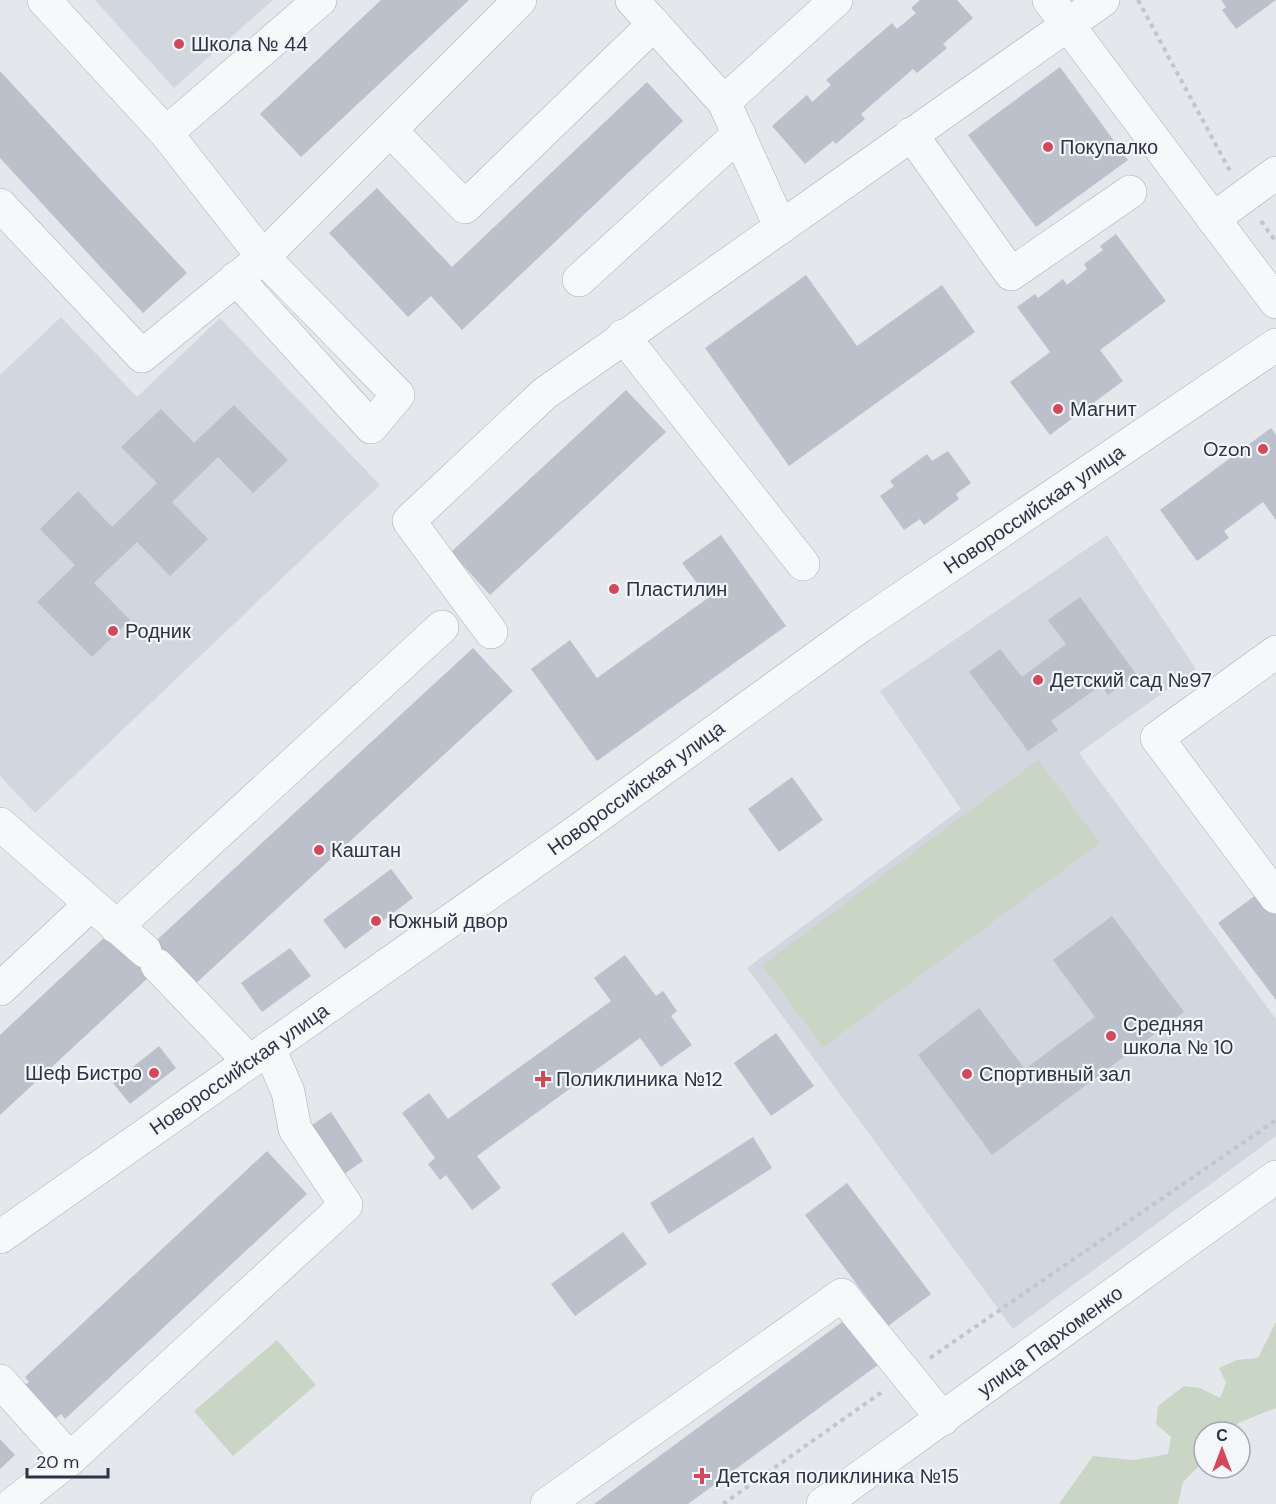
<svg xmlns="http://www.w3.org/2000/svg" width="1276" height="1504" viewBox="0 0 1276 1504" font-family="'DM Sans',sans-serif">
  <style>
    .built { fill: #d2d6de }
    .green { fill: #c9d6c5 }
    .building { fill: #bbc0ca }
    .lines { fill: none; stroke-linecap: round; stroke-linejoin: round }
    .minor-casing { stroke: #a9aeb7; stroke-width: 34 }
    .path { stroke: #c2c5cb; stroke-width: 4; stroke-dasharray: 4.5 4.5; stroke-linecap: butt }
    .minor { stroke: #f7f8fa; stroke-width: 33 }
    .poi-dot { fill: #d1495b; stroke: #f4f6f9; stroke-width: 2 }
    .labels { text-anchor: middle; stroke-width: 4.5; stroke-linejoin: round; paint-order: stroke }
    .poi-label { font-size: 20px; fill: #2b3445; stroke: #f4f6f9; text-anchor: start }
    .street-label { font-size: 20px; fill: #2b3445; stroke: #f4f6f9 }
  </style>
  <rect width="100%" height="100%" fill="#e4e7ec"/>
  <g class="built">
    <polygon points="95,0 273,0 174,88"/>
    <polygon points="61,317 137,397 220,318 380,485 35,813 0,776 0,375"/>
    <polygon points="1107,535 1196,669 1079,753 1276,1019 1276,1136 1013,1329 747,968 961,809 880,691"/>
  </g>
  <g class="green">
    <polygon points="1038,760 1100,843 823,1047 762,965"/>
    <polygon points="1276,1322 1276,1408 1238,1423 1230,1432 1204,1432 1204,1461 1183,1482 1178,1504 1059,1504 1093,1456 1134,1460 1168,1454 1171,1437 1156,1424 1158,1406 1184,1386 1200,1388 1220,1398 1226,1383 1219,1368 1237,1360 1258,1358"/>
    <polygon points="277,1340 316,1385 233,1456 194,1411"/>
  </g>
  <g class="building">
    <polygon points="381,0 469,0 301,157 260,114"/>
    <polygon points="920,0 957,0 973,18 943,44 947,48 917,73 913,69 861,114 865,119 836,144 833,141 805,164 772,126 807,95 812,102 831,85 826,80 892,23 897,29 916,13 911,8"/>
    <polygon points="1221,0 1276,0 1236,29 1222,10 1226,7"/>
    <polygon points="1060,67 1128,160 1036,227 968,135"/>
    <polygon points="0,71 187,273 143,313 0,158"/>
    <polygon points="647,82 683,121 462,330 431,296 408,317 329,233 377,188 452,267"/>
    <polygon points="1116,234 1166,301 1100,350 1123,381 1050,435 1010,382 1050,352 1017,307 1035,294 1038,298 1063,279 1067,285 1087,269 1084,264 1103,250 1100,246"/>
    <polygon points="806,275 857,346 942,285 975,332 789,466 705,348"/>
    <polygon points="626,390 666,432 490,595 451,552"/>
    <polygon points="234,405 288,460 253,493 218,457 172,502 208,539 170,576 137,542 94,583 130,620 92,657 37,602 75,565 40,529 78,491 112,527 157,483 121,447 161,409 194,443"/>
    <polygon points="1271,428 1276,435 1276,520 1263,502 1224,531 1229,538 1197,561 1160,510"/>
    <polygon points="948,451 971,483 956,494 959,499 924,525 920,519 904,530 880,496 894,486 890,481 927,454 932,461"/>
    <polygon points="721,535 786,626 597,761 531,669 570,640 597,678 708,598 682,563"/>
    <polygon points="1080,597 1136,674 1108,695 1101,685 1051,721 1058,730 1028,751 969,672 1000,649 1022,677 1066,644 1048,620"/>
    <polygon points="473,648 513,691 193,986 150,976 0,1115 0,1035 109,933 145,951"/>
    <polygon points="792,777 823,820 779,852 748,809"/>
    <polygon points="391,869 413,898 345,949 323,920"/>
    <polygon points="1260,892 1276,912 1276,1000 1218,923"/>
    <polygon points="1112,916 1184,1012 992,1155 918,1055 979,1008 1025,1069 1095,1017 1053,960"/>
    <polygon points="290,948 311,976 262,1012 241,983"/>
    <polygon points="625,955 656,996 663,991 677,1011 671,1016 692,1045 661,1067 640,1038 477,1156 501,1188 472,1210 446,1175 440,1180 428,1164 435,1158 402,1113 429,1093 448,1119 611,1001 594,978"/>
    <polygon points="776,1033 814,1086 771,1116 734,1063"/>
    <polygon points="159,1046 176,1068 130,1104 113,1083"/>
    <polygon points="331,1112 363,1161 344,1174 312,1125"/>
    <polygon points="753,1137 772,1168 669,1234 650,1203"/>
    <polygon points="267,1151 307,1194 65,1419 61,1414 56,1418 25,1385 29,1382 25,1377"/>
    <polygon points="847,1183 931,1294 888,1326 805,1215"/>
    <polygon points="623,1232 647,1264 575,1316 551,1284"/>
    <polygon points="849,1317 882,1362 688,1504 594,1504"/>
    <polygon points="0,1439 15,1455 0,1469"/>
  </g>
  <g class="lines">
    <g class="minor-casing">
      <g id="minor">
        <polyline points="44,0 166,133 263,257 398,395 371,427 236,278"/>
        <polyline points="632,0 724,102 780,226"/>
        <polyline points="1049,0 1276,302"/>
        <polyline points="724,102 836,0"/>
        <polyline points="390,130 465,207 654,24"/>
        <polyline points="166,133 320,0"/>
        <polyline points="911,134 1011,274 1130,192"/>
        <polyline points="0,205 142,356 263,257 520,0"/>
        <polyline points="1213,219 1276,173"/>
        <polyline points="579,280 739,134"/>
        <polyline points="623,336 803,564"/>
        <polyline points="491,632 409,521 544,394 1103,0"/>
        <polyline points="1276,652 1157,738 1276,897"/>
        <polyline points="0,824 145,951"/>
        <polyline points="116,927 442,627"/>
        <polyline points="157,965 249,1061"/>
        <polyline points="0,989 90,905"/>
        <polyline points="0,1237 572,835 859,627 1276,345"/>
        <polyline points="0,1381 70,1459 13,1504"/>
        <polyline points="70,1459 346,1205 295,1129 288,1092 269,1048"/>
        <polyline points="547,1504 842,1295 943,1419"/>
        <polyline points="823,1504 1276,1177"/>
      </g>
    </g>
    <g class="path">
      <polyline points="1138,0 1230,171"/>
      <polyline points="1261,221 1276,242"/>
      <polyline points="930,1358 1276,1120"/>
      <polyline points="723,1504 882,1392"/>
    </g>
    <use href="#minor" class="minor"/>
  </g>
  <g class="poi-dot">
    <circle cx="179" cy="44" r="6"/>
    <circle cx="1048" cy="147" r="6"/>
    <circle cx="1058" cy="409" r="6"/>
    <circle cx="1263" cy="449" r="6"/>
    <circle cx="614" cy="589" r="6"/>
    <circle cx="113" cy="631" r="6"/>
    <circle cx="1038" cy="680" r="6"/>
    <circle cx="319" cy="850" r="6"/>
    <circle cx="376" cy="921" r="6"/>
    <circle cx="1111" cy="1036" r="6"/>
    <circle cx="154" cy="1073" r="6"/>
    <circle cx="967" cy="1074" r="6"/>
    <path d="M540 1070h6v6h6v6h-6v6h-6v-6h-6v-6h6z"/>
    <path d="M699 1467h6v6h6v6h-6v6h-6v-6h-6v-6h6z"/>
  </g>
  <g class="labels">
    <g class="poi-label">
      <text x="191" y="51">Школа № 44</text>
      <text x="1060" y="154">Покупалко</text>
      <text x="1070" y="416">Магнит</text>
      <text x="1251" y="456" text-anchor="end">Ozon</text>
      <text x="626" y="596">Пластилин</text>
      <text x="125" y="638">Родник</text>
      <text x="1050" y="687">Детский сад №97</text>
      <text x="331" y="857">Каштан</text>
      <text x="388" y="928">Южный двор</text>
      <text x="1123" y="1031">Средняя<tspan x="1123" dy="23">школа № 10</tspan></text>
      <text x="142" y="1080" text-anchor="end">Шеф Бистро</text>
      <text x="979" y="1081">Спортивный зал</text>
      <text x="556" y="1086">Поликлиника №12</text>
      <text x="716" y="1483">Детская поликлиника №15</text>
    </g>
    <g class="street-label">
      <text transform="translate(1034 509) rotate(-34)" y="7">Новороссийская улица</text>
      <text transform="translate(636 788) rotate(-36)" y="7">Новороссийская улица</text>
      <text transform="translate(239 1069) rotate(-35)" y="7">Новороссийская улица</text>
      <text transform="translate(1050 1341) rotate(-36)" y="7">улица Пархоменко</text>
    </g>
  </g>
  <g transform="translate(1222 1450)"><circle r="28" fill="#f4f6f9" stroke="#a4a8b1" stroke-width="1.5"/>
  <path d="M0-4.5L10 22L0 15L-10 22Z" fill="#d1495b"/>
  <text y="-9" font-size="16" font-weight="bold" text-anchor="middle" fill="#2b3445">С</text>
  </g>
  <path d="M27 1468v9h81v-9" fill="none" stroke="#2b3445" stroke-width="3"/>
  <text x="36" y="1468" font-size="18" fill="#2b3445" stroke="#f4f6f9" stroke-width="4.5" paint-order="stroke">20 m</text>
</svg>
